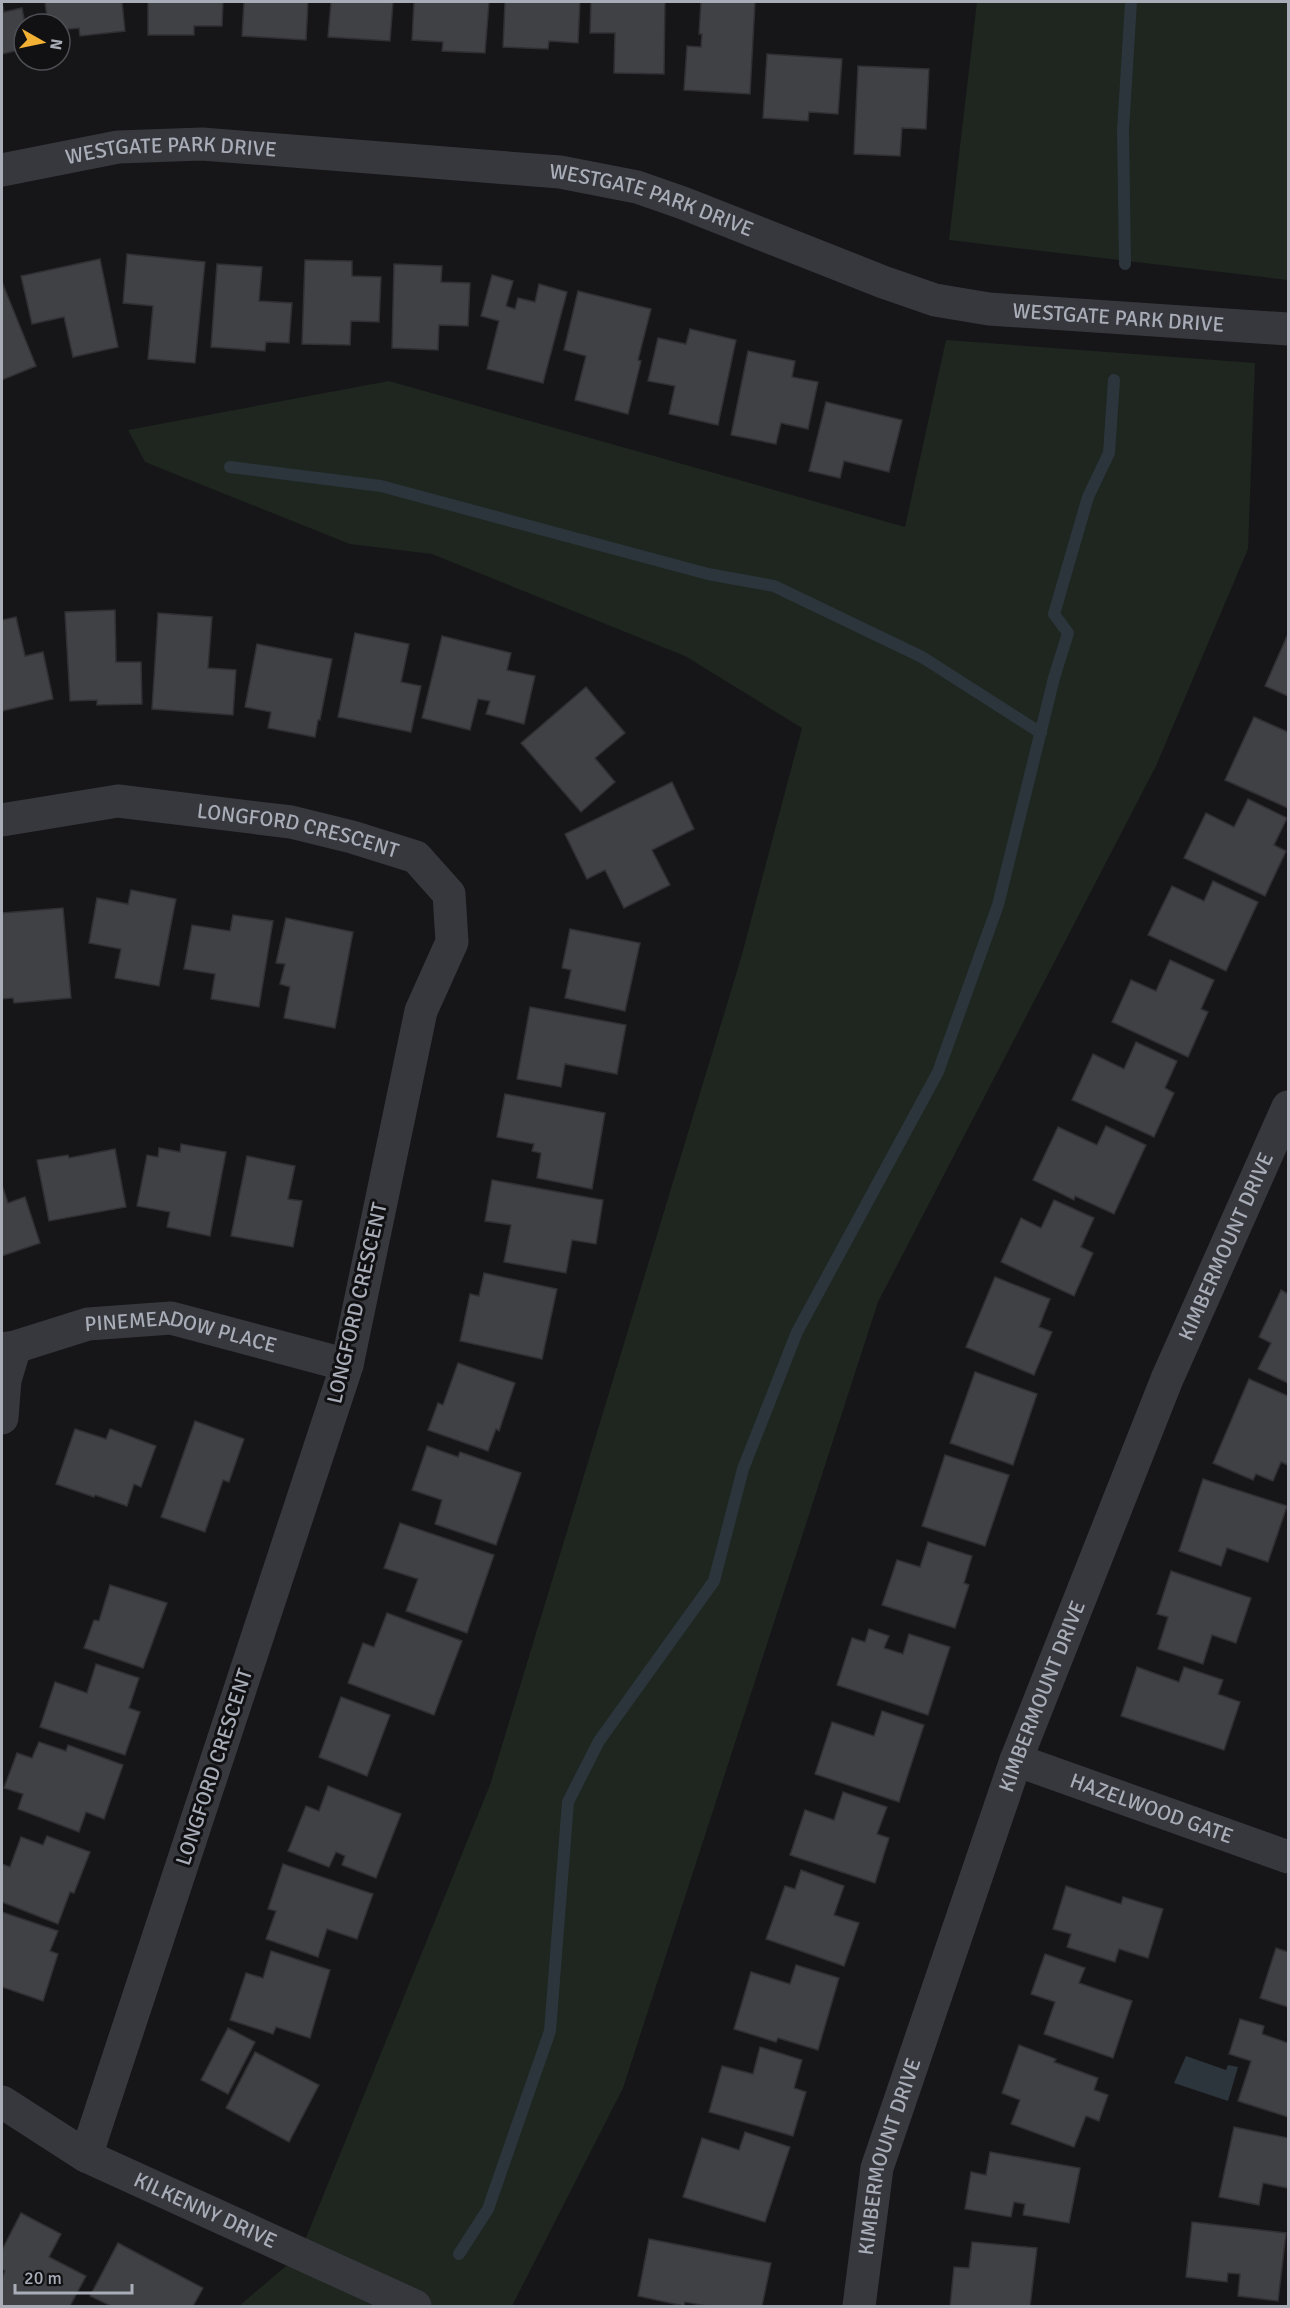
<svg xmlns="http://www.w3.org/2000/svg" width="1290" height="2308" viewBox="0 0 1290 2308" font-family="Signika,sans-serif">
  <style>
    .green { fill: #1e261f }
    .water { fill: #2c353c }
    .lines { fill: none; stroke-linecap: round; stroke-linejoin: round }
    .stream { stroke: #2c353c; stroke-width: 12 }
    .building { fill: #404145; stroke: #303034; stroke-width: 1.5 }
    .minor { stroke: #37383d; stroke-width: 33 }
    .labels { text-anchor: middle; stroke-width: 6; stroke-linejoin: round; paint-order: stroke }
    .street-label { font-size: 21px; fill: #a8adb8; stroke: #111113 }
  </style>
  <rect width="100%" height="100%" fill="#161618"/>
  <g class="green">
    <polygon points="977,2 1288,2 1288,280 949,240"/>
    <polygon points="946,340 1255,363 1248,549 1156,766 878,1302 623,2088 512,2306 239,2306 299,2255 490,1785 741,958 802,728 685,656 432,554 350,544 145,462 128,430 389,381 905,527"/>
  </g>
  <polygon class="water" points="1186,2056 1226,2070 1228,2065 1238,2067 1228,2101 1174,2083"/>
  <g class="lines">
    <g class="stream">
      <polyline points="1125,264 1123,130 1131,2"/>
      <polyline points="230,467 381,486 708,574 774,586 922,657 1041,733"/>
      <polyline points="459,2254 488,2209 550,2031 568,1802 599,1741 714,1581 743,1469 797,1332 938,1072 998,905 1054,678 1068,633 1054,614 1088,497 1109,453 1114,380"/>
    </g>
  </g>
  <g class="building">
    <polygon points="2,2 4,12 22,8 25,24 24,49 2,54"/>
    <polygon points="45,2 122,2 125,31 80,36 79,28 60,30 60,24 48,24"/>
    <polygon points="148,2 223,2 222,26 194,26 194,35 148,35"/>
    <polygon points="244,2 308,2 306,40 242,36"/>
    <polygon points="331,2 393,2 390,41 328,37"/>
    <polygon points="414,2 489,2 485,53 442,51 443,42 412,40"/>
    <polygon points="505,2 580,2 578,43 549,41 548,49 503,47"/>
    <polygon points="591,2 665,2 664,74 614,73 615,33 590,33"/>
    <polygon points="701,2 755,2 750,94 684,90 687,46 701,47 702,34 699,34"/>
    <polygon points="767,54 842,59 838,114 809,112 808,121 763,118"/>
    <polygon points="858,66 929,69 926,129 902,128 900,156 854,154"/>
    <polygon points="127,254 205,262 195,363 148,359 153,306 123,303"/>
    <polygon points="100,259 118,347 73,357 64,317 32,324 21,276"/>
    <polygon points="305,260 352,261 352,276 381,277 379,322 351,321 350,345 302,344"/>
    <polygon points="217,264 262,267 259,301 292,303 289,343 266,342 265,351 211,347"/>
    <polygon points="394,264 442,266 441,282 470,283 468,326 439,325 438,350 392,348"/>
    <polygon points="492,275 513,281 506,306 515,309 518,298 535,302 539,284 567,292 543,383 487,369 499,321 481,316"/>
    <polygon points="2,282 36,366 2,380"/>
    <polygon points="578,291 651,309 638,360 641,361 628,414 575,400 586,356 564,350"/>
    <polygon points="690,329 736,340 718,425 669,414 675,386 648,381 658,338 686,344"/>
    <polygon points="748,351 795,361 792,377 818,382 808,429 781,423 776,444 731,435"/>
    <polygon points="826,402 902,420 889,472 844,461 840,478 809,471"/>
    <polygon points="115,610 116,662 141,662 142,704 97,705 97,700 70,701 65,612"/>
    <polygon points="158,613 212,617 208,668 236,670 233,715 152,709"/>
    <polygon points="16,617 25,656 43,652 53,699 2,711 2,620"/>
    <polygon points="355,633 409,644 401,682 421,686 411,732 338,717"/>
    <polygon points="1288,634 1288,696 1265,686"/>
    <polygon points="442,636 511,653 507,670 535,676 524,724 486,714 490,701 478,699 470,730 422,718"/>
    <polygon points="257,644 332,659 320,720 318,720 315,737 268,728 271,712 245,707"/>
    <polygon points="586,687 625,733 595,758 615,782 581,812 521,743"/>
    <polygon points="1254,717 1288,732 1288,808 1225,780"/>
    <polygon points="672,782 694,829 652,850 670,885 624,908 605,870 587,879 565,834"/>
    <polygon points="1248,799 1287,818 1274,845 1286,851 1265,896 1184,858 1206,813 1234,827"/>
    <polygon points="1213,881 1258,902 1226,971 1148,935 1172,886 1204,901"/>
    <polygon points="131,890 176,899 159,986 115,978 121,949 89,943 97,898 128,904"/>
    <polygon points="63,908 71,998 14,1003 13,998 2,999 2,913"/>
    <polygon points="233,915 273,921 259,1007 211,999 215,974 184,969 192,925 230,931"/>
    <polygon points="286,918 353,932 335,1028 284,1018 290,987 280,984 285,964 276,963"/>
    <polygon points="570,929 640,943 625,1011 565,998 571,970 562,968"/>
    <polygon points="1170,960 1214,980 1201,1009 1208,1012 1188,1057 1112,1022 1131,980 1156,991"/>
    <polygon points="530,1007 626,1025 617,1074 565,1064 561,1087 517,1079"/>
    <polygon points="1136,1042 1177,1061 1165,1088 1174,1093 1154,1137 1072,1100 1093,1054 1124,1069"/>
    <polygon points="505,1094 605,1113 592,1189 537,1178 541,1153 532,1151 534,1144 497,1137"/>
    <polygon points="1106,1126 1146,1145 1114,1214 1075,1196 1074,1200 1033,1180 1058,1127 1097,1145"/>
    <polygon points="181,1144 226,1152 210,1236 167,1227 170,1212 137,1206 147,1155 158,1157 159,1148 180,1152"/>
    <polygon points="115,1149 126,1207 49,1221 37,1160 68,1155 69,1158"/>
    <polygon points="247,1156 295,1166 288,1199 302,1201 293,1247 231,1236"/>
    <polygon points="492,1180 603,1200 596,1244 572,1240 566,1273 504,1262 511,1225 485,1221"/>
    <polygon points="2,1185 8,1203 25,1197 40,1243 2,1256"/>
    <polygon points="1054,1200 1094,1218 1081,1247 1093,1253 1074,1296 1001,1262 1021,1218 1041,1228"/>
    <polygon points="484,1273 557,1289 542,1359 460,1341 470,1294 479,1296"/>
    <polygon points="995,1277 1050,1299 1039,1327 1052,1332 1034,1375 966,1347"/>
    <polygon points="1281,1290 1288,1294 1288,1383 1258,1369 1271,1343 1259,1337"/>
    <polygon points="458,1363 515,1383 499,1431 496,1429 488,1451 428,1430 438,1403 443,1405"/>
    <polygon points="975,1372 1037,1394 1013,1465 950,1443"/>
    <polygon points="1249,1379 1288,1396 1288,1465 1281,1462 1273,1481 1256,1474 1253,1480 1213,1463"/>
    <polygon points="195,1421 244,1439 229,1482 223,1480 205,1532 161,1517"/>
    <polygon points="75,1429 106,1439 110,1429 156,1446 141,1487 134,1484 127,1506 95,1495 94,1497 56,1484"/>
    <polygon points="427,1446 458,1457 460,1452 521,1473 496,1545 435,1524 442,1500 412,1490"/>
    <polygon points="945,1455 1009,1475 985,1546 922,1526"/>
    <polygon points="1203,1479 1287,1506 1268,1562 1227,1548 1221,1566 1179,1551"/>
    <polygon points="400,1523 494,1555 467,1633 406,1611 418,1579 384,1568"/>
    <polygon points="928,1542 972,1556 964,1583 969,1585 955,1628 882,1605 897,1560 920,1567"/>
    <polygon points="1171,1571 1251,1598 1236,1643 1212,1635 1203,1664 1158,1649 1168,1617 1157,1614"/>
    <polygon points="110,1585 167,1603 143,1668 84,1648 94,1620 99,1621"/>
    <polygon points="387,1613 462,1641 434,1715 348,1683 363,1643 374,1647"/>
    <polygon points="869,1629 889,1636 884,1648 903,1654 909,1634 950,1647 928,1715 837,1685 852,1638 865,1642"/>
    <polygon points="96,1664 139,1678 129,1708 140,1712 125,1755 40,1727 55,1682 87,1693"/>
    <polygon points="1137,1667 1179,1682 1184,1667 1223,1680 1218,1694 1240,1702 1224,1750 1121,1716"/>
    <polygon points="341,1697 390,1715 367,1776 319,1757"/>
    <polygon points="882,1711 924,1725 899,1802 815,1774 832,1722 874,1736"/>
    <polygon points="39,1742 66,1751 68,1745 123,1765 104,1819 86,1812 79,1832 18,1809 23,1794 4,1788 17,1753 32,1758"/>
    <polygon points="328,1786 401,1814 376,1878 342,1865 345,1856 336,1852 329,1867 288,1851 306,1806 319,1811"/>
    <polygon points="843,1792 887,1807 877,1834 889,1838 875,1883 790,1855 805,1810 834,1820"/>
    <polygon points="47,1836 90,1852 74,1893 70,1892 58,1924 2,1902 2,1864 10,1867 21,1837 43,1845"/>
    <polygon points="283,1864 373,1894 357,1939 327,1929 318,1957 266,1939 276,1911 268,1909"/>
    <polygon points="801,1870 844,1886 834,1915 859,1923 844,1966 766,1939 785,1886 795,1889"/>
    <polygon points="1066,1886 1121,1904 1123,1897 1163,1909 1148,1958 1119,1949 1115,1962 1067,1947 1071,1934 1053,1929"/>
    <polygon points="2,1912 58,1931 50,1951 58,1954 43,2001 2,1987"/>
    <polygon points="1276,1948 1288,1952 1288,2007 1260,1998"/>
    <polygon points="271,1951 330,1970 310,2038 276,2027 273,2034 230,2020 246,1973 263,1978"/>
    <polygon points="1045,1954 1085,1968 1079,1983 1132,2001 1113,2058 1044,2034 1055,2002 1031,1994"/>
    <polygon points="796,1965 839,1978 818,2050 778,2038 776,2042 734,2029 751,1972 790,1984"/>
    <polygon points="1240,2019 1264,2026 1262,2034 1288,2043 1288,2117 1238,2101 1251,2061 1229,2054"/>
    <polygon points="228,2028 255,2042 228,2094 201,2080"/>
    <polygon points="1019,2045 1056,2059 1054,2062 1098,2078 1094,2090 1108,2095 1099,2121 1086,2116 1074,2147 1011,2124 1020,2100 1002,2093"/>
    <polygon points="760,2047 802,2060 794,2088 806,2092 793,2136 709,2112 722,2066 753,2074"/>
    <polygon points="255,2052 319,2085 289,2142 226,2108"/>
    <polygon points="1234,2127 1288,2138 1288,2188 1263,2183 1259,2205 1219,2197"/>
    <polygon points="745,2132 790,2147 765,2222 683,2197 702,2138 739,2150"/>
    <polygon points="990,2152 1080,2168 1069,2223 1023,2215 1025,2204 1014,2202 1011,2217 965,2209 971,2172 986,2175"/>
    <polygon points="21,2213 61,2234 49,2257 86,2276 70,2306 2,2306 2,2278 5,2271 2,2269 2,2250"/>
    <polygon points="1192,2222 1286,2233 1278,2301 1238,2296 1240,2274 1228,2273 1227,2282 1186,2277"/>
    <polygon points="649,2239 771,2263 762,2306 707,2306 685,2302 684,2306 638,2296"/>
    <polygon points="972,2242 1037,2248 1030,2306 950,2306 954,2267 969,2268"/>
    <polygon points="118,2243 203,2288 193,2306 111,2306 90,2296"/>
  </g>
  <g class="lines">
    <g class="minor">
      <path id="s1" d="M2 170 118 147 202 144 560 172 637 187 683 203 883 282 935 300 989 309 1288 329"/>
      <path id="s2" d="M2 820 118 801 291 822 352 837 416 857 449 894 452 942 421 1011 347 1365 86 2156"/>
      <path id="s3" d="M2 1349 15 1347 88 1324 171 1318 347 1365"/>
      <polyline points="2,1418 5,1380 15,1347"/>
      <path id="s4" d="M1016 1760 1288 1857"/>
      <path id="s5" d="M2 2102 86 2156 415 2306"/>
      <path id="s6" d="M859 2306 877 2168 1016 1760 1167 1379 1288 1107"/>
    </g>
  </g>
  <g class="labels">
    <g class="street-label">
      <text dy="7" stroke="none"><textPath href="#s1" startOffset="171">WESTGATE PARK DRIVE</textPath></text>
      <text dy="7" stroke="none"><textPath href="#s1" startOffset="657">WESTGATE PARK DRIVE</textPath></text>
      <text dy="7" stroke="none"><textPath href="#s1" startOffset="1143">WESTGATE PARK DRIVE</textPath></text>
      <text dy="7" stroke="none"><textPath href="#s2" startOffset="300">LONGFORD CRESCENT</textPath></text>
      <text dy="7" stroke="none"><textPath href="#s6" startOffset="1125">KIMBERMOUNT DRIVE</textPath></text>
      <text transform="translate(357 1303) rotate(-77)" y="7">LONGFORD CRESCENT</text>
      <text dy="7" stroke="none"><textPath href="#s3" startOffset="184">PINEMEADOW PLACE</textPath></text>
      <text dy="7" stroke="none"><textPath href="#s6" startOffset="639">KIMBERMOUNT DRIVE</textPath></text>
      <text transform="translate(214 1767) rotate(-72)" y="7">LONGFORD CRESCENT</text>
      <text dy="7" stroke="none"><textPath href="#s4" startOffset="144">HAZELWOOD GATE</textPath></text>
      <text dy="7" stroke="none"><textPath href="#s6" startOffset="153">KIMBERMOUNT DRIVE</textPath></text>
      <text dy="7" stroke="none"><textPath href="#s5" startOffset="231">KILKENNY DRIVE</textPath></text>
    </g>
  </g>
  <rect width="1290" height="2308" fill="none" stroke="#a8adb8" stroke-width="6"/>
  <g transform="translate(42 42) rotate(99)"><circle r="28" fill="#111113" stroke="#4d4f55" stroke-width="1.5"/>
  <path d="M0-4.5L10 22L0 15L-10 22Z" fill="#f2b134"/>
  <text y="-9" font-size="16" font-weight="bold" text-anchor="middle" fill="#a8adb8">N</text>
  </g>
  <path d="M15 2284v9h117v-9" fill="none" stroke="#a8adb8" stroke-width="3"/>
  <text x="24" y="2284" font-size="18" fill="#a8adb8" stroke="#111113" stroke-width="4.5" paint-order="stroke">20 m</text>
</svg>
